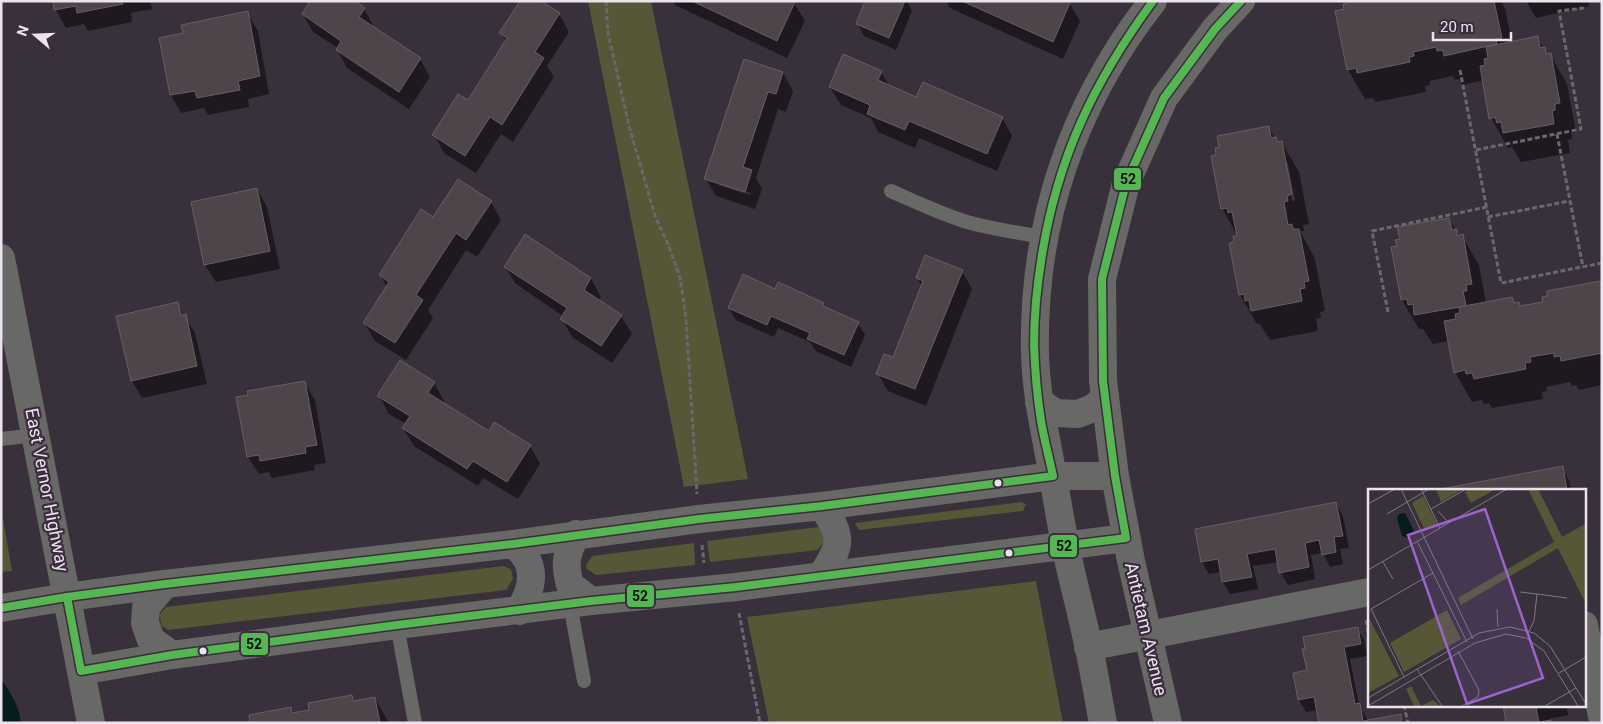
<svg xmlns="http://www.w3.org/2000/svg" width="1603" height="724" viewBox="0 0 1603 724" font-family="Roboto,sans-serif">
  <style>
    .green { fill: #555737 }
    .water { fill: #071c1e }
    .shadow { fill: #0007; fill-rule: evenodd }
    .building { fill: #4e454a; stroke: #685e63 }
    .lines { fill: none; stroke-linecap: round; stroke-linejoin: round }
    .path { stroke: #6b676b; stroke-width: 3; stroke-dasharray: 5 2.5; stroke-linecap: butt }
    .service { stroke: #686867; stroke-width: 14 }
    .minor { stroke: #686867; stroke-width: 28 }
    .tertiary { stroke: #686867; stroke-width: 28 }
    .bus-1-casing { stroke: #3b2c3e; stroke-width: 11 }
    .bus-1 { stroke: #54b752; stroke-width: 8 }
    .bus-dot { fill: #ede3ef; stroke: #3b2c3e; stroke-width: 2 }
    .labels { text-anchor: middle; stroke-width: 4.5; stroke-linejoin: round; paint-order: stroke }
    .street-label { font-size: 18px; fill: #ede3ef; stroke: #3b2c3e }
    .inset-road { fill: none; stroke: #807882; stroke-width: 1 }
    .view { fill: #9d63cd; fill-opacity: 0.15; stroke: #9d63cd; stroke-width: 2.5 }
    .inset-edge { fill: none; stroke: #ede3ef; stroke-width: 2.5 }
    .line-badge { stroke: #3b2c3e; stroke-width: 2 }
    .pale-badge-label { font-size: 14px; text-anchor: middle; font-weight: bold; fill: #111 }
  </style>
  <rect width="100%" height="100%" fill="#38303a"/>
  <g class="green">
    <polygon points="588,1 651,1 748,479 684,487"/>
    <polygon points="1021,502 1026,504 1023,511 859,530 855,523"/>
    <polygon points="1,508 12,571 1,572"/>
    <polygon points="818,527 824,533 825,540 818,550 710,562 707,541"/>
    <polygon points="694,543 695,565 596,575 587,569 586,565 592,556"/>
    <polygon points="503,566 511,569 513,579 506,590 168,630 161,625 160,614 166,607"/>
    <polygon points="1036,581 1063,723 769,723 747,617"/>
  </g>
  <path class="water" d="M1 679C11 693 19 706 21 723H1Z"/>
  <g class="shadow">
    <polygon points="54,1 150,1 152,9 131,13 132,22 88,31 84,24 66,28 56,10"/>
    <polygon points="673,1 769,1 794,3 805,21 787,58 675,5"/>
    <polygon points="867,1 907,1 912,11 896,50 864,36 857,23"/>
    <polygon points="946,1 1038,1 1046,5 1069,3 1080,21 1063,59 950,8"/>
    <polygon points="1404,1 1501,1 1505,8 1512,43 1537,38 1548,55 1550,54 1567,84 1576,132 1571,133 1572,139 1568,140 1570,153 1521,162 1512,147 1508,148 1491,118 1484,80 1462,85 1459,79 1455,80 1453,76 1430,81 1430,85 1425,86 1426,92 1376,102 1373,98 1365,99 1348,70 1336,12"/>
    <polygon points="1526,1 1588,1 1589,6 1536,18"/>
    <polygon points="364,9 374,27 374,28 420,59 430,77 409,109 347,68 337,50 338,48 313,32 303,14"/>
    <polygon points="247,13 258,31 269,94 248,99 249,107 208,115 204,108 181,113 171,95 160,39 184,34"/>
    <polygon points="559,14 569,32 547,66 554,77 513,142 501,134 476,173 444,153 434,135 468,102 506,42 501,33"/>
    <path d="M745 60 783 73 793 91 786 112 778 109 756 178 762 189 755 209 716 196 706 179ZM718 182 751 193 750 195 718 185Z"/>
    <polygon points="881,72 890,87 917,98 1002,118 1012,136 997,171 919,138 915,148 878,132 871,118 841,105 830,87"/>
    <path d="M1268 127 1278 143H1282L1299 172 1309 224 1303 225 1304 231H1300L1315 259 1325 311 1320 312 1321 318 1316 319 1318 331 1270 340 1260 324H1257L1240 295 1230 244 1235 242 1238 237 1222 208 1218 155ZM1284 159 1288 164 1295 200 1292 201Z"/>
    <polygon points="257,189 267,207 280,269 216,282 205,265"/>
    <polygon points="491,202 501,220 477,257 466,250 428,310 433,318 406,360 375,341 364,323 387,287 380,275 433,219"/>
    <polygon points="1449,219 1459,236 1462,236 1479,265 1486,303 1512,299 1515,304 1519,303 1521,307 1544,303 1599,282 1602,287 1602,385 1579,390 1576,385 1572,386 1570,382 1546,387 1547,391 1542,392 1543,399 1492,408 1489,403 1484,404 1482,400 1472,402 1455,372 1449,341 1433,344 1423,329 1419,329 1402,300 1393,248 1398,247"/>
    <polygon points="525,236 591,279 601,297 598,301 621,316 632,334 612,363 572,337 562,319 563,316 516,284 505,267"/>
    <polygon points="962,271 972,289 926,406 888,391 878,374 894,359 922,286 917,278"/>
    <polygon points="177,304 195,333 207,384 142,398 132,381"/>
    <polygon points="823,304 826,309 858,323 865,335 851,367 816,351 810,342 778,328 774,337 736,320 729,308"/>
    <polygon points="304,382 315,400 326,463 314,465 315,470 272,478 269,472 259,474 248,457"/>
    <polygon points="434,383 444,401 442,403 489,433 530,446 540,464 518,499 483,478 478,486 414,446 403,428 406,424 389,414 379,396"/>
    <polygon points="1562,468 1569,480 1571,490 1442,490"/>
    <polygon points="1336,504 1343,516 1349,548 1340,549 1343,564 1330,567 1323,553 1311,555 1315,579 1288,585 1281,573 1279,562 1253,566 1258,589 1230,594 1223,582 1221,572 1209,574 1202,562 1196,530"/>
    <polygon points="1357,628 1364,640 1367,656 1350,659 1359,705 1366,717 1367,721 1400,715 1405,723 1320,723 1318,710 1306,712 1299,700 1308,671"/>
    <polygon points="351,696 354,702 375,698 389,723 250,723 291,708 294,714 311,711"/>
    <polygon points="1504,705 1566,705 1568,715 1549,719 1551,723 1508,723"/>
  </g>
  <g class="building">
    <polygon points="53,1 122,1 123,4 77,13 76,6 54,10"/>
    <polygon points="310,1 355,1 365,8 359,17 421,58 399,92 336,50 341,41 302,14"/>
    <polygon points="520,1 541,1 560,13 535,52 544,58 502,125 490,117 465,156 432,135 458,94 468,100 507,38 499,33"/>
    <polygon points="692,1 794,1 795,2 777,41"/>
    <polygon points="865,1 905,1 889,38 856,24"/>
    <polygon points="962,1 1041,1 1045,3 1046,1 1067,1 1070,3 1053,42"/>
    <polygon points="1354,1 1494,1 1502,38 1496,39 1497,44 1444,56 1443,50 1437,51 1436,47 1413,52 1414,56 1409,57 1410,62 1357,73 1356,68 1347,70 1335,11 1344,9 1343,4"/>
    <polygon points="248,11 260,76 238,81 240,90 197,98 195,91 170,95 159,38 183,33 181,25"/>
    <polygon points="1538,36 1540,48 1545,47 1546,54 1551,53 1560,103 1555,104 1555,110 1552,111 1554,124 1503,133 1501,122 1497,123 1495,117 1489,119 1480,66 1485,65 1484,59 1488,58 1486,47"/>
    <polygon points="843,54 882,71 878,80 916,97 923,82 1003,117 987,154 909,121 905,130 867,114 870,105 829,87"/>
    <polygon points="744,59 783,72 776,94 768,92 743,167 752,170 745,192 704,179"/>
    <polygon points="1269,126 1271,138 1276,137 1277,142 1282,141 1292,194 1287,196 1288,201 1284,202 1288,225 1292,224 1293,229 1299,229 1309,281 1304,282 1305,288 1300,289 1302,301 1251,311 1249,300 1245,301 1244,294 1239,295 1229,243 1234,242 1233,236 1237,236 1232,212 1228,213 1227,208 1221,209 1211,156 1216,155 1215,148 1219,147 1217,136"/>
    <polygon points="458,179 492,201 466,240 456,233 416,295 423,300 395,343 363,323 389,282 379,275 421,209 433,217"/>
    <polygon points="257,188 270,251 204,265 191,202"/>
    <polygon points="1449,218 1452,230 1457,229 1457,236 1463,234 1472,284 1466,285 1467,291 1463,291 1466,306 1414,315 1413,304 1408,305 1407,299 1401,300 1391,247 1397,246 1395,240 1400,239 1397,227"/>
    <polygon points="525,234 591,278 584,290 622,315 601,346 560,319 567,308 504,267"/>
    <polygon points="925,255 963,270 915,389 876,374 884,354 893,357 923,281 916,278"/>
    <polygon points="743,274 775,289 778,282 824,303 823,306 859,322 844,355 807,339 810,333 771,316 767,325 728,308"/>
    <polygon points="1600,281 1601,286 1602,286 1602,353 1561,361 1560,356 1554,357 1554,353 1530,357 1531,362 1525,363 1526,369 1474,379 1472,373 1466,374 1465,370 1454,373 1444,321 1456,319 1455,314 1460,313 1459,307 1512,297 1514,303 1519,302 1520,306 1543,302 1542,297 1547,296 1547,291"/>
    <polygon points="178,302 181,315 186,314 197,366 131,381 116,316"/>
    <polygon points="400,360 435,382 428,393 489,431 494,422 531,445 507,482 473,461 467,469 402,428 410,416 377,396"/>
    <polygon points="305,381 317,445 305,447 306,453 260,461 259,455 247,457 236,397 248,395 247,391"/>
    <polygon points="1563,466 1567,490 1436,490"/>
    <polygon points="1336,502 1343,536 1334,537 1336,552 1322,555 1319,540 1305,543 1309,567 1279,573 1275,549 1247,554 1252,577 1222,582 1218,559 1201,562 1195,529"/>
    <polygon points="1358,627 1361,644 1344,647 1355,704 1360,703 1363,721 1401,714 1402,723 1319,723 1314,697 1298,700 1293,673 1307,670 1302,649 1305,649 1303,637"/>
    <polygon points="352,695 353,701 375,697 380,723 244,723 250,721 249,715 291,707 292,713 309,710 308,703"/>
    <polygon points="1503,705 1553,705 1536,708 1539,722 1551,720 1552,723 1506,723"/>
  </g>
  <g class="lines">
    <g class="path">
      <polyline points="606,1 608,33 629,126 655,216 668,244 680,277 686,319 697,494"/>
      <polyline points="1460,70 1501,283 1602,263"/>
      <polyline points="1557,134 1583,267"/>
      <polyline points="1476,150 1581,129 1559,11 1584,8"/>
      <polyline points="1488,217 1569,201"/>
      <polyline points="1388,312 1372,231 1487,207"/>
      <polyline points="702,545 704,563"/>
      <polyline points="739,613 760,723"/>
      <polyline points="1366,620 1369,637"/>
      <polyline points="1382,705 1382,707 1388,705"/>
      <polyline points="1404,705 1408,723"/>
    </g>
    <g class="service">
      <path d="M891 191C916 202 941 214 967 222 992 229 1018 233 1044 237"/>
      <polyline points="1,439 36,435"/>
      <polyline points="570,604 584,681"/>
      <polyline points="397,625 415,723"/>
    </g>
    <g class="minor">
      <polyline points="1584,625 1602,716"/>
      <polyline points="1088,647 1369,592"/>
    </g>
    <g class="tertiary">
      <polyline points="1,258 91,723"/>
      <polyline points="1039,402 1056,413 1078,414 1093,408 1105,398"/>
      <path d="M576 534C566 556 564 562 570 585L591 601"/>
      <path d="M513 544C538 563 534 587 519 611"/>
      <path d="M821 576C842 545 843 537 822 506"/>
      <polyline points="165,584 146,607 145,623 151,640 172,655"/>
      <polyline points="1,608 67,597 165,584 513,544 699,519 822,506 1053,476 1115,476"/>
      <polyline points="81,671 172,655 397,625 591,601 736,587 1126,538"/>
      <path d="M1103 723C1098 697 1094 670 1088 644 1081 611 1072 578 1065 545 1061 522 1057 500 1053 477 1046 436 1036 396 1035 354 1032 223 1073 103 1153 1"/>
      <polyline points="1168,723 1131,561 1115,476 1103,381 1102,279 1126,183 1164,98 1215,29 1241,1"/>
    </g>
    <g class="bus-1-casing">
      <g id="bus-1">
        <polyline points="67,597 81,671 172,655 397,625 591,601 736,587 1126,538 1115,476 1103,381 1102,279 1126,183 1164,98 1215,29 1241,1"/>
        <path d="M1 608 67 597 165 584 513 544 699 519 822 506 1053 476C1049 457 1044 439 1041 421 1037 396 1035 370 1034 345 1034 315 1037 285 1042 255 1058 156 1094 82 1153 1"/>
      </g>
    </g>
    <use href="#bus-1" class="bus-1"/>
  </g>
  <g class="bus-dot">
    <circle cx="998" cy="483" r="4.5"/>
    <circle cx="1009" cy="553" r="4.5"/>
    <circle cx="203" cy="651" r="4.5"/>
  </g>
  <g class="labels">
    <g class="street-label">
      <text transform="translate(47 490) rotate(79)" y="6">East Vernor Highway</text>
      <text transform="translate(1146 629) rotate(77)" y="6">Antietam Avenue</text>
    </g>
  </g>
  <g transform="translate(1368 489)">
    <rect width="218" height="218" fill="#38303a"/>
    <path d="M68 0H95L73 13ZM101 0H128L103 14 97 3ZM160 0H170L194 48 217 35V113L190 59 93 116 90 109 186 53ZM55 7 69 35 57 42 44 14ZM79 121 93 150 36 183 22 154ZM0 127 31 187 0 204ZM43 197 53 217 65 211 72 217H46L38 200Z" fill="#555737"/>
    <path d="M37 24 46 42 40 49 34 47 29 29 31 25Z" fill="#071c1e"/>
    <path class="inset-road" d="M33 0 105 150M53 0 72 39M0 15 27 0M63 20 98 0M70 22 81 34M19 25 61 0M49 52 99 153M15 73 25 90M0 81 139 0M152 103 169 105 166 132 161 142M169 105 199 109M129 120 130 138M90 162 111 201 110 208 94 217M49 180 74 217M191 184 218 168M36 188 3 120 65 84M0 209 111 144 142 138 166 144 182 157 218 215M0 217 107 154 138 145 158 149 176 162 210 217M177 217 208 199"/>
    <path class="view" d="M117 20 175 189 99 215 40 46Z"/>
    <rect width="218" height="218" class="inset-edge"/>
  </g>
  <g class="line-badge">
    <rect x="1113" y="167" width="29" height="24" rx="5" fill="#54b752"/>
    <rect x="1049" y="534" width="29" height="24" rx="5" fill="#54b752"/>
    <rect x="626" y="584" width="29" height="24" rx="5" fill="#54b752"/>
    <rect x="240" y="632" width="29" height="24" rx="5" fill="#54b752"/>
  </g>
  <g class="pale-badge-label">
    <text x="1128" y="184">52</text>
    <text x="1064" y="551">52</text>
    <text x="640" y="601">52</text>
    <text x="254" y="649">52</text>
  </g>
  <rect width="1603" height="724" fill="none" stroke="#ede3ef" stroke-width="5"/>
  <g transform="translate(35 35) rotate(289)" stroke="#3b2c3e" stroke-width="4" paint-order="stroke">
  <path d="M0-4L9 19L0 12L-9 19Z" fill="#ede3ef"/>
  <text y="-8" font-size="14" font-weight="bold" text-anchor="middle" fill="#ede3ef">N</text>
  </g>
  <path d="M1433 32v8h78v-8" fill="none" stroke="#ede3ef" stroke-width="2.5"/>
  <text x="1440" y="32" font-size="15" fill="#ede3ef" stroke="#3b2c3e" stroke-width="4" paint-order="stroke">20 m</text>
</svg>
